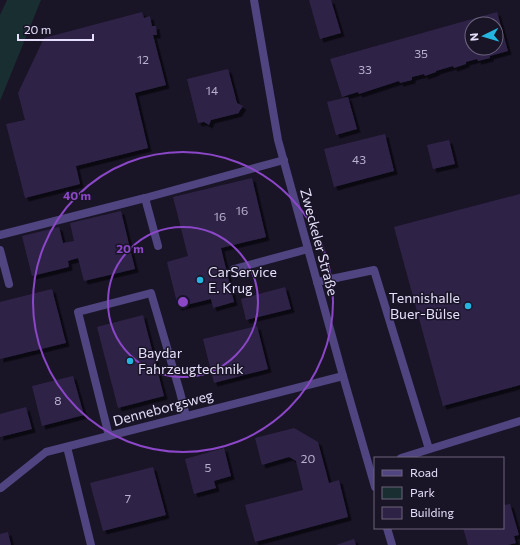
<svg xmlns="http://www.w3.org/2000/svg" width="520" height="545" viewBox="0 0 520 545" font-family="Commissioner,sans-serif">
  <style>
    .green { fill: #182e31 }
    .building { fill: #2e2346; fill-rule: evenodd; filter: url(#shadow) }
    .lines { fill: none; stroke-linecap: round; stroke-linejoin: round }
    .lane { stroke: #504580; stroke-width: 8 }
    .street { stroke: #504580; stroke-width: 8 }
    .ring { fill: none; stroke: #8b47c8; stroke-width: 2 }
    .poi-dot { fill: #25b5e1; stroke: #1a1427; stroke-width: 1.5 }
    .labels { text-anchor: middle; stroke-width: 3; stroke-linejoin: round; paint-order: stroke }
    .number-label { font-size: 12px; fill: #b8b0ce }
    .street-label { font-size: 14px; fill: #e6dffb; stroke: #1a1427 }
    .poi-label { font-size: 14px; fill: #e6dffb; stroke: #1a1427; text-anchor: start }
    .centre { fill: #8b47c8; stroke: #1a1427; stroke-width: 2 }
    .ring-label { font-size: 12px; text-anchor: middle; font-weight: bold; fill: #8b47c8; stroke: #1a1427; stroke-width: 3; stroke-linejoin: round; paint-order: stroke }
  </style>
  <defs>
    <filter id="shadow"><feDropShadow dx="3.5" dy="3.5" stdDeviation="0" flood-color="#0009"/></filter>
  </defs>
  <rect width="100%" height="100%" fill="#1a1427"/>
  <polygon class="green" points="7,0 41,0 0,101 0,15"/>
  <g class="building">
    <polygon points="309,0 331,0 341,33 320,39"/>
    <polygon points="142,12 144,18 150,16 152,26 156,26 157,35 153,35 166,85 135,93 148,148 76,166 80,184 25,198 6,124 25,120 18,93 44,38"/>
    <path d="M497 12 508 51 490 56V58L478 61 477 59 466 62V64L454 68 453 66 436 71V72L425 76 424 74 412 77V80L400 83 399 81 359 94 358 92 342 97 330 59ZM472 24H496V48H472Z"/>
    <polygon points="228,69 237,103 243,106 239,112 239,113 211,120 209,125 204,122 198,123 187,79"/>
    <polygon points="348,97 357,129 336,135 327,102"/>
    <polygon points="385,134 394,171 334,187 324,149"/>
    <polygon points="449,140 455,164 433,169 427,145"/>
    <polygon points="252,178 266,237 221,248 234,302 213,308 211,299 178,307 167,262 188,256 173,197"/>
    <polygon points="520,194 520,385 443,406 394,227"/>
    <polygon points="121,211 135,269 84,281 78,258 68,261 69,267 32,276 22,236 59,227 63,243 74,241 70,223"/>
    <polygon points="285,287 291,309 246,320 241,299"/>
    <polygon points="52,289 66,343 0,359 0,302"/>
    <polygon points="143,315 164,396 118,408 97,327"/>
    <polygon points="257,326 268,369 214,383 203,339"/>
    <polygon points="73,376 84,415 42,426 32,386"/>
    <polygon points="26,407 32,429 0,437 0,414"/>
    <polygon points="294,428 318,442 329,483 339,480 348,517 255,542 245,505 303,490 296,461 289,457 262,465 255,438"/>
    <polygon points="224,448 231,476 214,481 216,488 194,494 185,459"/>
    <polygon points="153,467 166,515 103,531 90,483"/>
    <polygon points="503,500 505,505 510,504 519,535 514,536 516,543 508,545 468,545 463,528 503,528"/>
    <polygon points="8,532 11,545 0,545 0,534"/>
    <polygon points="354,539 356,545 336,545"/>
  </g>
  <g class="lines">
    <g class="lane">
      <polyline points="0,235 145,198"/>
      <polyline points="158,246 145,198 284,160"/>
      <polyline points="0,250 9,284"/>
      <polyline points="234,269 308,249"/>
      <polyline points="317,282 374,270 429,449"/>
      <polyline points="109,436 78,312 151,293 180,392 186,416"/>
      <polyline points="67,447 91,545"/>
      <polyline points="401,458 520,421"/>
    </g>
    <g class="street">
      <polyline points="254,0 278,140 343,376 375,487"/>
      <polyline points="1,488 46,452 343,376"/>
      <polyline points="387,528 392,545"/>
    </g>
  </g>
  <g class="ring">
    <circle cx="183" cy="302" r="75"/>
    <circle cx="183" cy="302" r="150"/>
  </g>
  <g class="poi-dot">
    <circle cx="200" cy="280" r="4"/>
    <circle cx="468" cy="306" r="4"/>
    <circle cx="130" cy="361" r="4"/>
  </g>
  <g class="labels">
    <g class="number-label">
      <text x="421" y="58">35</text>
      <text x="143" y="64">12</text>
      <text x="365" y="74">33</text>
      <text x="212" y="95">14</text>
      <text x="359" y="164">43</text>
      <text x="242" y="215">16</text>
      <text x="220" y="221">16</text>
      <text x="58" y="405">8</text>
      <text x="308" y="463">20</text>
      <text x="208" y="472">5</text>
      <text x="128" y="503">7</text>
    </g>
    <g class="street-label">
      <text transform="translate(319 242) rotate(75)" y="5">Zweckeler Straße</text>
      <text transform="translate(163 408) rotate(-15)" y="5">Denneborgsweg</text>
    </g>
    <g class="poi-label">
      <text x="208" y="277">CarService<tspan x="208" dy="16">E. Krug</tspan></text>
      <text x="460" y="303" text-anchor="end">Tennishalle<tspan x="460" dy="16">Buer-Bülse</tspan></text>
      <text x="138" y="358">Baydar<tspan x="138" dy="16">Fahrzeugtechnik</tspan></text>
    </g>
  </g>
  <circle cx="183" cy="302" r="6" class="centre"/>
  <g class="ring-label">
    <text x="77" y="200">40 m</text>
    <text x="130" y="253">20 m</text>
  </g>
  <rect x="374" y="457" width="130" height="72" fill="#1a1427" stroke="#6c657c"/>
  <rect x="382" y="470" width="20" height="6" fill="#504580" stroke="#6c657c"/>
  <text x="410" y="477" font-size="12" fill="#e6dffb">Road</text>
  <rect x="382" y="487" width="20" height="12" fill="#182e31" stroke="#6c657c"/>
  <text x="410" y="497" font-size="12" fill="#e6dffb">Park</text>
  <rect x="382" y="507" width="20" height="12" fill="#2e2346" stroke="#6c657c"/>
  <text x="410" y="517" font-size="12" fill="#e6dffb">Building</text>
  <g transform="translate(484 36) rotate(265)"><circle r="19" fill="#1a1427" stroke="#6c657c"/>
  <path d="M0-3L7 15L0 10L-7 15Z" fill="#25b5e1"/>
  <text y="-6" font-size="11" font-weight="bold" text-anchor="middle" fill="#e6dffb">N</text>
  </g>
  <path d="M18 34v6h75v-6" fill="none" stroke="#e6dffb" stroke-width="2"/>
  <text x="24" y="34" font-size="12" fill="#e6dffb" stroke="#1a1427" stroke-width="3" paint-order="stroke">20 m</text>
</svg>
